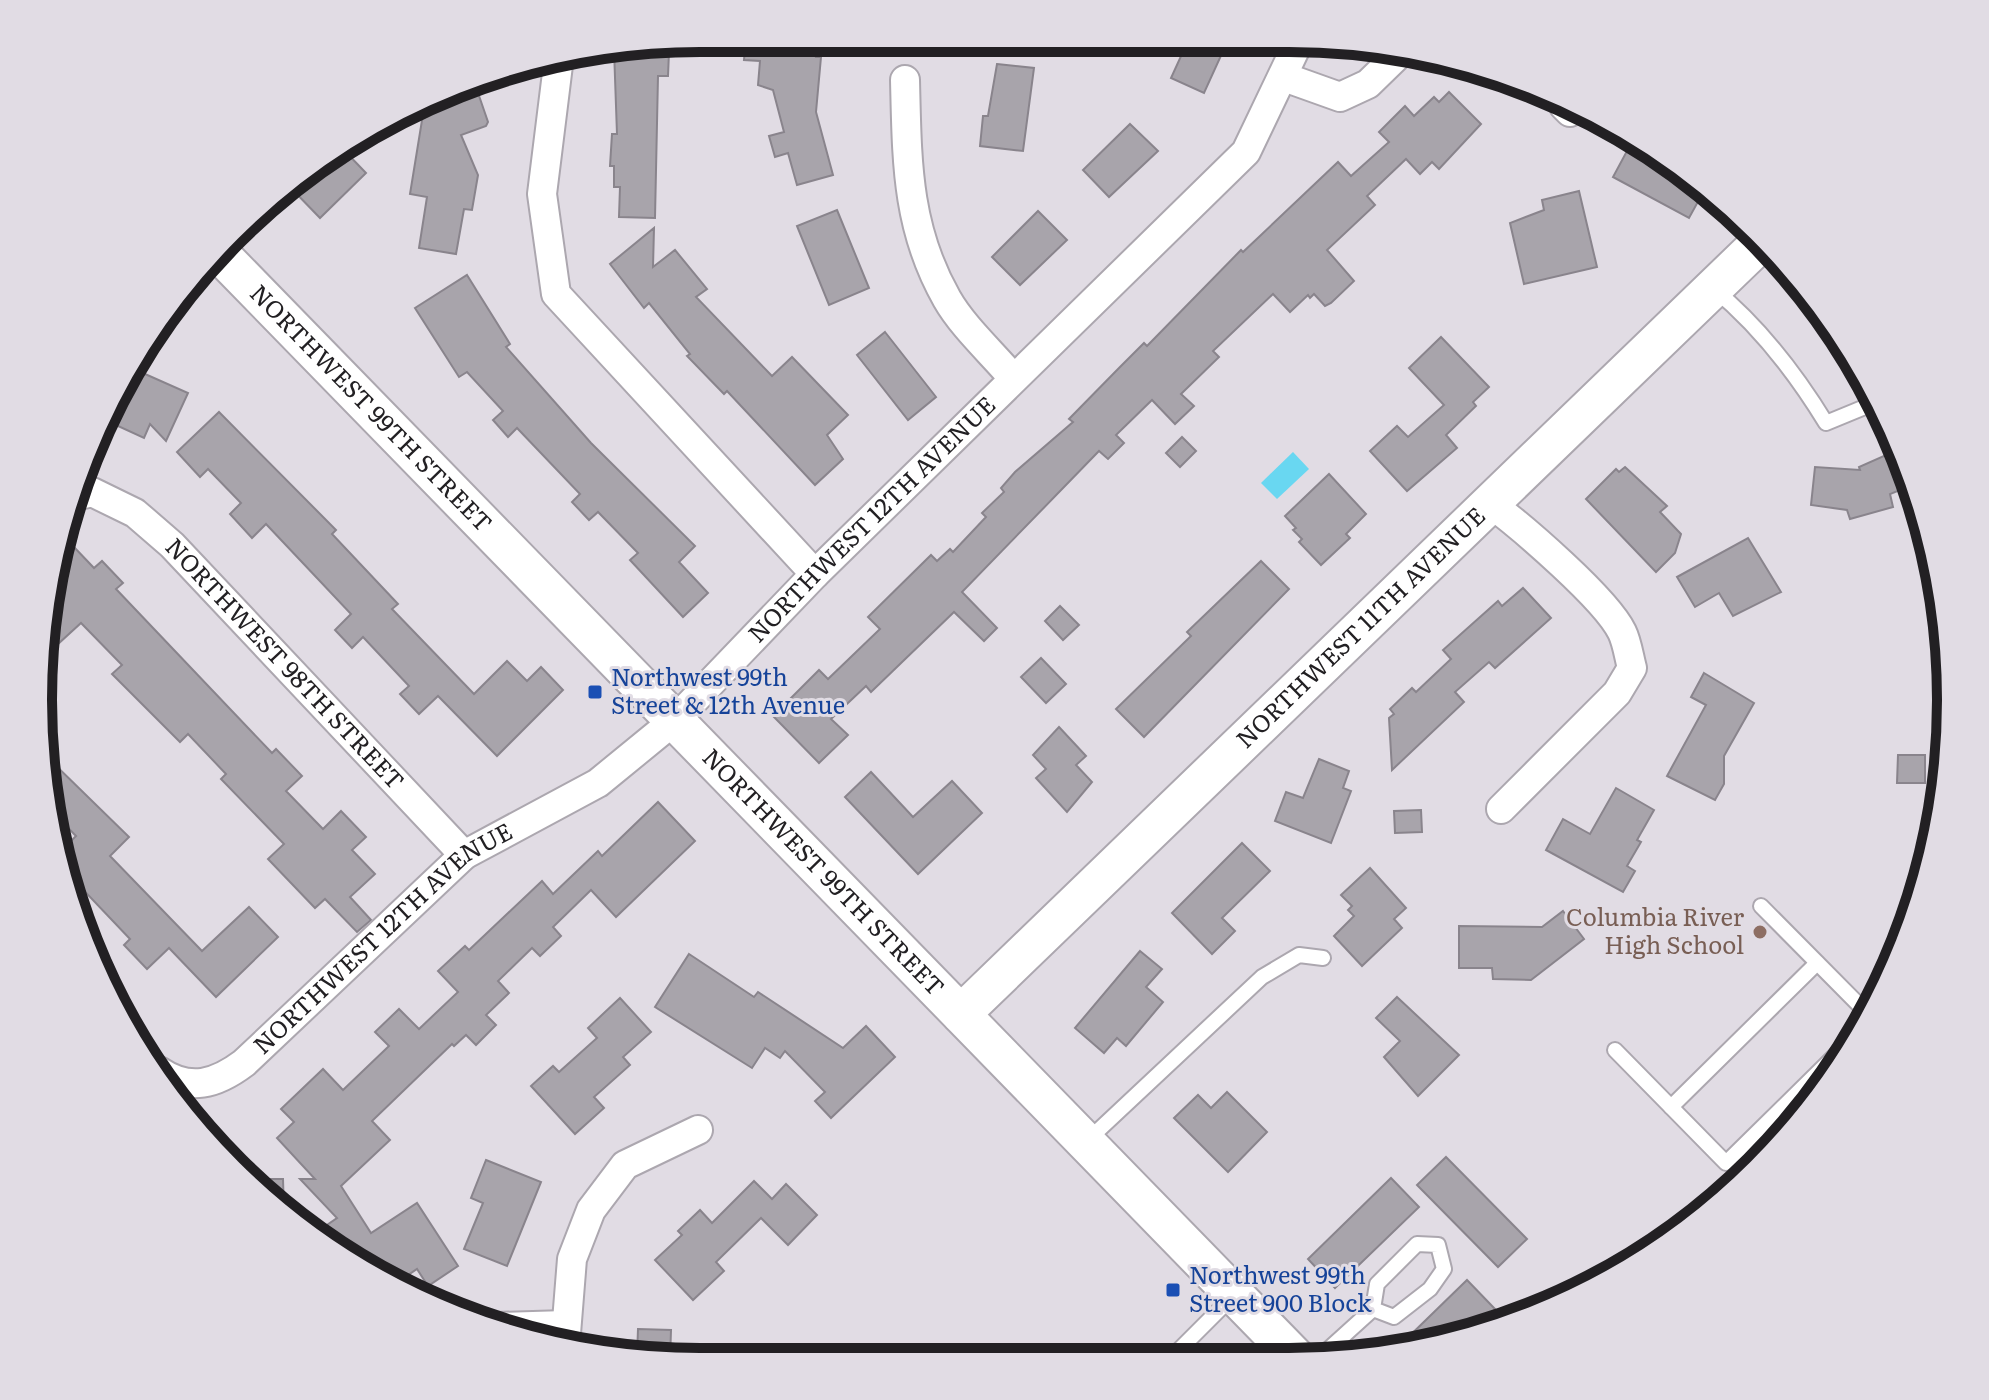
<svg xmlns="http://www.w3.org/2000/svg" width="1989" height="1400" viewBox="0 0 1989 1400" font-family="Literata,serif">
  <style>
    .green { fill: #9dd99c }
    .water { fill: #69d7f1 }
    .building { fill: #a8a4ab; stroke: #89848c; stroke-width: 2 }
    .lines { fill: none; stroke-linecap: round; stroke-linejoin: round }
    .lane-casing { stroke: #aca7af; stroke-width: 18 }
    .street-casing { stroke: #aca7af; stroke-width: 32 }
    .secondary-casing { stroke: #aca7af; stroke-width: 42 }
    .lane { stroke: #fff; stroke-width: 14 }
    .street { stroke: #fff; stroke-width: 28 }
    .secondary { stroke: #fff; stroke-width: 38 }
    .transit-dot { fill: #1a4fb4; stroke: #e1dce4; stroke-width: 3 }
    .education-dot { fill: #8d6e63; stroke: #e1dce4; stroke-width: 3 }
    .labels { text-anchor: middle; stroke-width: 6; stroke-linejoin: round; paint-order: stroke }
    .street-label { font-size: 24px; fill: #222023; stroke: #e1dce4 }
    .transit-label { font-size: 24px; fill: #164399; stroke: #e1dce4; text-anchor: start }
    .education-label { font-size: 24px; fill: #785e54; stroke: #e1dce4; text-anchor: end }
    .rim { fill: none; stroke: #222023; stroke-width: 10 }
  </style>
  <rect width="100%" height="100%" fill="#e1dce4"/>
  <polygon class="green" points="1950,742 1950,743 1942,790 1939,787 1939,753"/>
  <polygon class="water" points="1293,452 1309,469 1277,499 1261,483"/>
  <g class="building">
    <polygon points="746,38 818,38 816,57 821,57 816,112 833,175 797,185 788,153 775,157 769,136 784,132 773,90 758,85 760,61 744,60"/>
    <polygon points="1148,38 1229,38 1204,93 1171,78 1182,54"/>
    <polygon points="660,43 660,52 669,52 668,76 658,76 655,218 619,217 620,187 614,187 614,166 610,166 612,134 617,134 614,49"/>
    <polygon points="997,64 1034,68 1023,151 980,146 983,116 988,116"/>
    <polygon points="476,87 488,122 486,126 461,135 478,175 472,210 464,209 456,254 419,248 427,197 410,194 424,108"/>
    <polygon points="1449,92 1481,124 1439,169 1432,162 1420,174 1406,159 1367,196 1375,205 1327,250 1354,281 1331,303 1325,306 1314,294 1310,298 1308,295 1290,312 1273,294 1213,351 1219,357 1181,394 1194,406 1175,424 1152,400 1116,435 1124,443 1108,459 1099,451 962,592 997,628 984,641 954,612 871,692 866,686 831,719 848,735 819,763 773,716 819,670 828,679 880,629 868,617 931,555 937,561 950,549 953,552 986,517 982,513 1004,492 1001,488 1015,472 1073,422 1069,419 1119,368 1144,343 1147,346 1241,250 1243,252 1338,162 1351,176 1389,142 1379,132 1405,106 1414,116 1434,97 1439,102"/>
    <polygon points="1130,124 1158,151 1109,197 1083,170"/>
    <polygon points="1634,138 1685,180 1681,189 1700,198 1689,218 1613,177"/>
    <polygon points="340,146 366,173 320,218 290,187"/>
    <polygon points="1579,191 1597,267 1524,284 1510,223 1544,210 1542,200"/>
    <polygon points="837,210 869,288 829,305 797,226"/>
    <polygon points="1038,211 1067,240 1020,285 992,257"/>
    <polygon points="654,228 653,267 675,250 707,289 696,297 772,376 792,357 848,415 827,435 843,459 815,485 727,391 724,394 687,356 690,354 649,303 644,308 610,264"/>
    <polygon points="467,275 510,344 506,347 591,443 695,546 679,562 708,593 683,617 630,560 638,553 598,512 589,520 572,502 580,494 517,428 508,437 493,420 503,411 467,372 459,377 415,308"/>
    <polygon points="885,332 936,397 908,420 857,355"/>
    <polygon points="1441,337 1489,387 1473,402 1476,406 1446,435 1457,448 1407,491 1370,451 1397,426 1408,437 1444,405 1409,368"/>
    <polygon points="136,370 188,393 166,441 150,424 144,438 105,420"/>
    <polygon points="219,412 336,530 332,534 398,604 392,609 474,694 507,661 527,681 541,667 563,690 497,756 438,696 419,714 400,694 409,686 363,637 352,648 335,630 351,614 266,524 252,538 230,514 241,503 208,469 200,477 177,452"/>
    <polygon points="1182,437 1196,451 1180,467 1166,453"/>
    <polygon points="1895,451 1910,486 1890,494 1893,507 1850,519 1847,510 1811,505 1815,467 1860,470 1859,467"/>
    <polygon points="1625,467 1667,506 1660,512 1681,534 1675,553 1656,572 1586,499 1616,469 1619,472"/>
    <polygon points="1329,474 1366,514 1346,534 1350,538 1321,565 1299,542 1302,539 1293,530 1296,528 1285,516"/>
    <polygon points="1748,538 1781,592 1733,616 1719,593 1695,607 1677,577"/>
    <polygon points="73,546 94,568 102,561 123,583 116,589 272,753 276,749 302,776 286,791 323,829 341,811 366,837 352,850 375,874 350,897 371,920 357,932 325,899 315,908 268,859 284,844 221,779 226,774 188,734 180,742 112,674 122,665 81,623 58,644 44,629 44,619 63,600 51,587 58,561"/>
    <polygon points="1261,561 1289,589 1144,737 1116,709 1191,636 1187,632"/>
    <polygon points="1523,588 1551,618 1495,668 1489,662 1455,692 1464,702 1392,770 1389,718 1394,714 1390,709 1412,688 1416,692 1451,659 1443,650 1498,601 1502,606"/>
    <polygon points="1060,606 1079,625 1063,640 1045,621"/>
    <polygon points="1041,658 1066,684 1046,703 1021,677"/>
    <polygon points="1704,673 1754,703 1724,756 1724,784 1715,800 1667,776 1706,705 1691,697"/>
    <polygon points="1059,727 1086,756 1076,765 1092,782 1067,812 1036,778 1046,769 1033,755"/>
    <polygon points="44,754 129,837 110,856 202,951 249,907 278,937 216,997 169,948 147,969 124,945 130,939 72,878 63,849 76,836 51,810 44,787"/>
    <polygon points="1898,755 1925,755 1925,783 1897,783"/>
    <polygon points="1319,759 1349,771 1343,788 1351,791 1331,843 1275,821 1286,792 1303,798"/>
    <polygon points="871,772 913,817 952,781 982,813 918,874 845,797"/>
    <polygon points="1616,788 1654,810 1637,840 1641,842 1627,866 1635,871 1623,892 1546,850 1563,819 1590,834"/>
    <polygon points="658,802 695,841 616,917 591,890 553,927 561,936 540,956 532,948 498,981 509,993 486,1015 496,1025 476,1045 466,1035 454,1046 452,1044 372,1121 390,1140 341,1186 371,1233 417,1203 458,1266 428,1286 417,1269 393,1285 368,1270 358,1254 351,1259 341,1252 324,1227 337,1218 300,1179 315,1179 277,1138 294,1122 281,1109 323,1069 343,1090 389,1046 375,1032 399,1009 419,1029 458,992 438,971 465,946 469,950 542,881 553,894 598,851 602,856"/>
    <polygon points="1421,810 1422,832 1395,833 1394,811"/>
    <polygon points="1242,843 1270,871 1222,918 1235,931 1212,954 1172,913"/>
    <polygon points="1370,868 1406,908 1394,919 1402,928 1362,966 1334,936 1354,916 1348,910 1352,906 1341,895"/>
    <polygon points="1563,911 1584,939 1531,980 1493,979 1492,968 1459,968 1459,926 1542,927"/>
    <polygon points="1140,951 1162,969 1146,987 1163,1002 1126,1046 1117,1038 1104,1053 1075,1028"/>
    <polygon points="689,954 754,997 758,992 843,1048 866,1026 895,1057 831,1118 815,1101 825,1092 785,1051 780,1058 765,1048 752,1068 655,1007"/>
    <polygon points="1397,997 1459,1055 1418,1096 1384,1057 1400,1041 1376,1018"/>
    <polygon points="620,998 651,1032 623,1057 630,1065 594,1097 604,1108 575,1134 531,1086 553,1066 559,1072 597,1038 588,1028"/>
    <polygon points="1227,1092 1267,1132 1228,1172 1174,1118 1198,1095 1211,1108"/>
    <polygon points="1446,1157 1527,1239 1498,1267 1417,1185"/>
    <polygon points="486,1160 541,1182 507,1266 464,1249 483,1203 471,1198"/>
    <polygon points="1391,1178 1419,1207 1335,1288 1308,1259"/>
    <polygon points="248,1179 283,1179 284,1213 270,1200"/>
    <polygon points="754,1181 772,1199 786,1184 817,1215 788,1245 761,1218 716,1262 724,1271 693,1300 655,1260 682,1235 678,1231 700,1210 712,1223"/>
    <polygon points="1467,1280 1495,1309 1478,1325 1394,1351"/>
    <polygon points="638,1329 671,1330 670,1361 637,1357"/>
  </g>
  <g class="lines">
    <g class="lane-casing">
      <g id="lane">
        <path d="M1714 289C1759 326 1796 374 1826 423L1877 402"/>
        <polyline points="1761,906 1869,1015"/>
        <polyline points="1615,1050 1726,1163 1858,1033"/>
        <polyline points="1671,1107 1817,963"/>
        <polyline points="1088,1140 1262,977 1299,955 1323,958"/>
        <polyline points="1320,1357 1373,1309 1377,1284 1417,1244 1438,1245 1444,1269 1430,1289 1394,1317 1373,1309"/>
        <polyline points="1149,1358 1160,1358"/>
        <polyline points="1171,1358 1233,1296"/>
      </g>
    </g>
    <g class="street-casing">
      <g id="street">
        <polyline points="559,57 542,194 556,294 815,574"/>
        <polyline points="1284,77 1340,97 1368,84 1404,49"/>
        <path d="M905 80C907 160 906 227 947 299 963 327 992 353 1013 378"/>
        <polyline points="1564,106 1570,112"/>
        <path id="s1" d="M75 496 92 492 135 513 172 545 464 855"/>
        <path d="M1491 504C1522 527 1606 599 1622 632 1627 642 1629 657 1632 668L1617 693 1501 809"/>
        <path id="s2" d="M159 1071C190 1092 216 1084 244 1063L464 855 598 783 675 720 815 574 1246 152 1300 39"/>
        <polyline points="497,1327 566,1325"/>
        <polyline points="565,1346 572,1259 591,1210 625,1165 698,1130"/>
      </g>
    </g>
    <g class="secondary-casing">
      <g id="secondary">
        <path id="s3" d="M217 251 1295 1357"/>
        <path id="s4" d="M961 1014 1761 242"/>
      </g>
    </g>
    <use href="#lane" class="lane"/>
    <use href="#street" class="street"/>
    <use href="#secondary" class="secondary"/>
  </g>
  <g class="transit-dot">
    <rect x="587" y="684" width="16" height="16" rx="4"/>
    <rect x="1165" y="1282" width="16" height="16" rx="4"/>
  </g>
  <circle class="education-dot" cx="1760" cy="932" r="8"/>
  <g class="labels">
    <g class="street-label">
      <text dy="8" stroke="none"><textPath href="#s3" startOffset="220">NORTHWEST 99TH STREET</textPath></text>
      <text dy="8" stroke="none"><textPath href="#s2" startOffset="928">NORTHWEST 12TH AVENUE</textPath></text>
      <text dy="8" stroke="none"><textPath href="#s4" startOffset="556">NORTHWEST 11TH AVENUE</textPath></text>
      <text dy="8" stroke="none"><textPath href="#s1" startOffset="278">NORTHWEST 98TH STREET</textPath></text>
      <text dy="8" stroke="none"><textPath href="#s3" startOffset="868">NORTHWEST 99TH STREET</textPath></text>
      <text dy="8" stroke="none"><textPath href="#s2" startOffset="280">NORTHWEST 12TH AVENUE</textPath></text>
    </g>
    <g class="transit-label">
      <text x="611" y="686">Northwest 99th<tspan x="611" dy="28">Street &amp; 12th Avenue</tspan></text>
      <text x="1189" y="1284">Northwest 99th<tspan x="1189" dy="28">Street 900 Block</tspan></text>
    </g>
    <g class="education-label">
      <text x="1744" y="926">Columbia River<tspan x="1744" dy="28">High School</tspan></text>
    </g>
  </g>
  <path d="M0 0H1989V1400H0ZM700 52H1289A648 648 0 0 1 1937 700V700A648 648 0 0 1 1289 1348H700A648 648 0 0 1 52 700V700A648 648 0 0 1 700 52Z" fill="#e1dce4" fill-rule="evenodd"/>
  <path class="rim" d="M700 52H1289A648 648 0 0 1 1937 700V700A648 648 0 0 1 1289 1348H700A648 648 0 0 1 52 700V700A648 648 0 0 1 700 52Z"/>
</svg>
